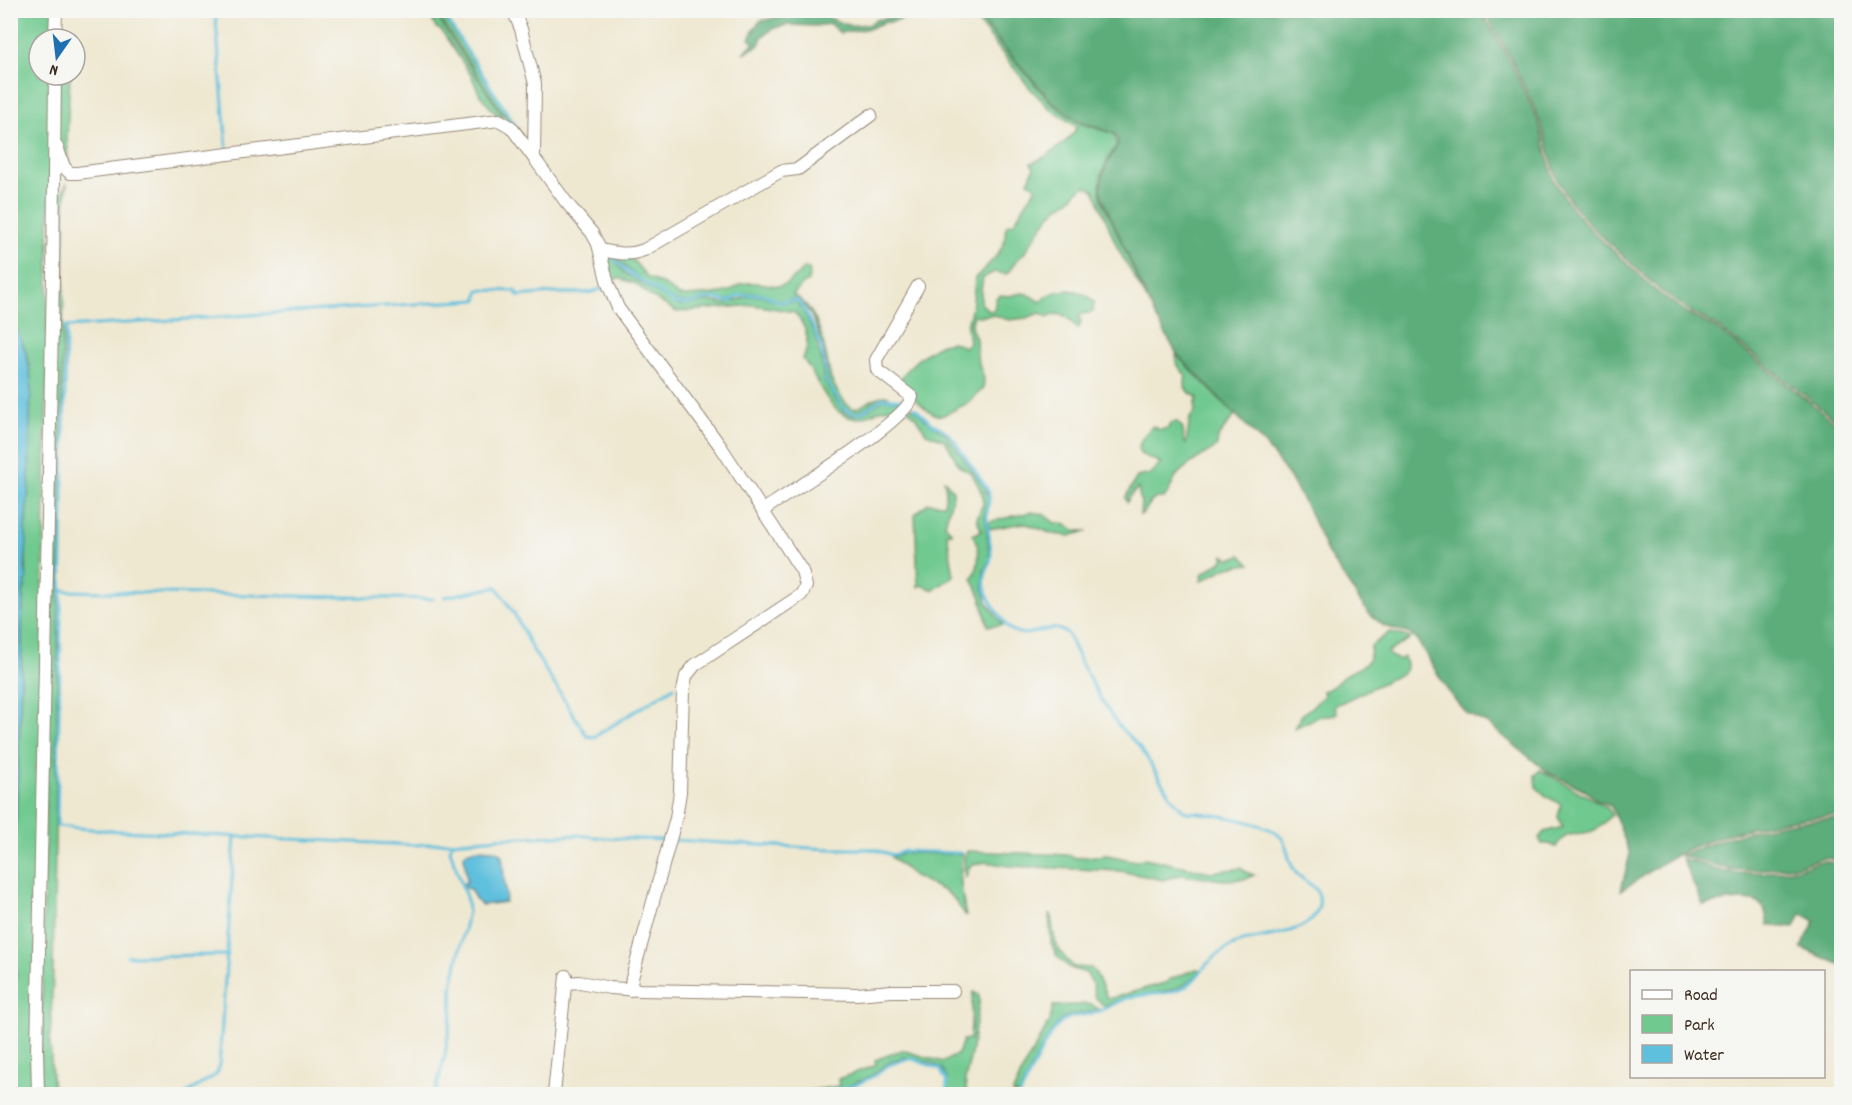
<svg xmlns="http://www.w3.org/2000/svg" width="1852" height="1105" viewBox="0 0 1852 1105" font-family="Dekko,sans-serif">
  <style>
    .green { fill: #70c98f; stroke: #567a56; stroke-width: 1.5 }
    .forest { fill: #5cad7a; stroke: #4c6c4c; stroke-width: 1.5 }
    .water { fill: #5ec0dd; stroke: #4c757e; stroke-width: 1.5 }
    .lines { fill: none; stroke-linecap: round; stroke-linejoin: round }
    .stream { stroke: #5ec0dd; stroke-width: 3 }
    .minor-casing { stroke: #958978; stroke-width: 14 }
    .minor { stroke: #fff; stroke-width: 12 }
  </style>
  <rect width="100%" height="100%" fill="#f6f6f2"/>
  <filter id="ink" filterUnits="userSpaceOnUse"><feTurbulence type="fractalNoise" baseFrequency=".0167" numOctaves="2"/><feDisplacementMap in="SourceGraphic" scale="12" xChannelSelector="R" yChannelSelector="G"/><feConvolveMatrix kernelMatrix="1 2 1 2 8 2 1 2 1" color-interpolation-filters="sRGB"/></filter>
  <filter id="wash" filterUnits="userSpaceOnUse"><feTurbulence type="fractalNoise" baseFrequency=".008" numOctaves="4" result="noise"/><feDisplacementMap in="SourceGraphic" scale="24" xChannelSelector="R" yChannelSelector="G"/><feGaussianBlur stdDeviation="1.35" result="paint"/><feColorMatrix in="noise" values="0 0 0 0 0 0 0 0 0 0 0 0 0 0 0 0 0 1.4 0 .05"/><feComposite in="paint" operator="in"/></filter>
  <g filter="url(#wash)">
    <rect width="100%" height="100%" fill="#efe8d1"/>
    <g class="green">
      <path d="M53 10V39H39V75H52L35 1094H11L10 1051 16 967 12 892 19 750 23 593C30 575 24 550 25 530 28 498 28 466 29 434 30 411 32 388 29 365 26 347 15 331 10 314V11Z"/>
      <polygon points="428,11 433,11 503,116 498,117 480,95 471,75 441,30 436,28"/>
      <polygon points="435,11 440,11 527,144 512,127"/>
      <path d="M969 11H974L1002 47 1052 104 1079 123 1114 134 1117 144C1106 162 1097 176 1101 198L1147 300 1117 247 1094 190 1086 186C1073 191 1077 195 1069 200 1047 213 1041 229 1027 249 1023 255 1018 259 1014 264 1011 268 1011 271 1006 274L994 272 983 278 981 290V303L989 311 994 310 996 298 1001 295 1009 296 1022 293 1028 294 1040 302C1054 287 1080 286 1094 302L1093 312 1079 315 1081 323 1078 329C1070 319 1061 309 1048 317L1040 313 1026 318 1009 320 993 315 980 316 974 315 971 327 976 339 977 357 984 379 983 389 968 403 942 416C931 415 926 408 918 402 913 397 904 391 902 385 896 372 935 344 946 343 954 341 958 343 964 347L969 343 967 326 973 303 975 278C987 265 1008 250 1005 230L1007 225 1014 223 1035 189 1034 185 1028 182 1034 168 1031 163C1044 159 1072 140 1077 127L1050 109 1029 87Z"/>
      <polygon points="57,75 70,75 67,138 69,165 56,135"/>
      <polygon points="67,183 65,205 53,976 50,1041 53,1094 40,1094 57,203"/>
      <path d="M610 255 625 273 677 305H685L711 301 725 304 749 296H764L781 303 797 302 804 312 815 335 821 358 824 381 844 412 852 415 861 414 884 399 904 401V409C887 404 878 412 863 417 831 426 819 378 803 359 811 341 807 327 794 312L754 305 677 312 651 297 636 284 618 278 610 283 603 256Z"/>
      <path d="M613 255 633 260 648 278 666 286 679 296C695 295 713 296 729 291 735 289 739 283 746 283 777 280 775 299 804 268L809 269 810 272 808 282 804 283 793 295C821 309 825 351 831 379 836 390 843 402 852 409 866 407 876 392 890 397 873 397 866 412 853 412 842 411 831 391 828 381 826 376 827 369 826 363 822 344 816 313 799 301 793 295 789 301 782 301 775 300 767 293 756 293 743 292 740 297 730 300 723 302 718 297 712 298 701 298 691 304 680 302 665 301 624 267 613 255Z"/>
      <path d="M1176 355 1235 415 1218 437 1217 446C1204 456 1189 462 1178 474 1172 481 1171 491 1164 498 1153 496 1149 504 1144 513L1140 515 1141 503 1138 488 1130 496 1127 502 1125 498 1137 477 1151 474 1161 463 1140 454C1136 442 1145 434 1153 426L1160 430 1168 428 1171 423 1176 421 1183 428 1184 442 1186 444 1190 418 1195 412V404L1198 398C1186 390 1183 391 1186 376L1176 363Z"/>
      <path d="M912 407 927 421 946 434 983 485 989 497 985 515 990 560 984 571 983 588 987 602 1003 625 988 626 981 598 972 578C981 565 980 548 973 535L981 531 977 518 983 504V496L977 483 971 473 959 466 948 445 944 440 926 433 914 415 908 410Z"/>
      <polygon points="944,479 953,491 953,495 945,524 952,533 947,533 954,576 934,590 921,585 918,587 915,514 928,503 944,504 946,491"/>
      <polygon points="1031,512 1043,514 1055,523 1062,523 1077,531 1088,531 1069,536 1053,534 1024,523 990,529 988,522"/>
      <polygon points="1223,555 1231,559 1241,555 1250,564 1228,567 1201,581 1203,573 1223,560"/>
      <path d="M1390 632 1411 638 1388 652 1390 656 1399 660 1404 657C1407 663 1408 667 1403 673L1334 706 1337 713 1331 716H1321L1294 728 1302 715 1324 696 1323 691C1332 689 1335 684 1343 677 1356 666 1371 670 1371 646Z"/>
      <path d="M1540 770 1607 807 1612 815C1606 819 1604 824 1598 828 1583 839 1568 826 1556 847L1549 844H1542L1539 838 1544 832 1563 827 1558 817 1561 804 1547 797 1536 787 1535 775Z"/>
      <polygon points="967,851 1069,855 1075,858 1107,855 1136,861 1145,858 1210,872 1242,868 1246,872 1254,875 1245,879 1224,880 1180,875 1163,880 1120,871 1009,866 986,862 972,865 969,868 965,879 964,859"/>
      <path d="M905 853 963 854C957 870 963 900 966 916L954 899 946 892 914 876 891 857Z"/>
      <path d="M1051 914C1054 941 1054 948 1074 967L1091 968 1096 974 1108 999 1168 982V980L1196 969 1201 970C1178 1002 1136 987 1105 1007L1095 997 1092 982 1086 973 1070 968 1056 955 1051 942 1049 915Z"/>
      <polygon points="973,992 979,995 979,1003 971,1054 965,1080 967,1094 947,1094 947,1079 942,1068 931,1063 905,1057 890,1062 867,1078 843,1088 811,1094 789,1094 839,1086 838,1079 876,1065 875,1060 902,1050 943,1062 958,1054 963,1040 970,1039"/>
      <path d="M1091 1004 1100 1010C1088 1013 1074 1013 1064 1018 1049 1027 1027 1078 1019 1094H1012L1025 1065 1050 1021 1053 1006Z"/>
    </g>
    <g class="forest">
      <path d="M791 11H806L807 16 817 12C828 16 837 23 849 25 856 26 862 23 868 25L875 20 898 16 911 11H936L929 13 908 15 898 21 882 23 871 28 840 33 830 24 815 26 788 25 774 28 762 37 759 45 744 53 754 42 750 40 752 32 760 21 787 15Z"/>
      <path d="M975 11H1481L1507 55 1539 123 1554 181 1571 207 1593 232 1660 294 1689 314 1717 329 1841 427V815C1784 819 1727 829 1676 855 1656 865 1640 880 1621 890L1630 854 1613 810 1610 805 1597 800 1583 789 1549 773 1488 724 1467 714 1450 694 1417 640 1410 634 1384 626 1368 613 1328 554 1310 513 1289 476 1266 446 1177 354 1154 314 1102 197C1098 176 1108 162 1118 144V140L1115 134 1079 121 1053 103 1003 46Z"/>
      <polygon points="1484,11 1841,11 1841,424 1718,327 1691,312 1662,292 1595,230 1573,205 1557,180 1541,123 1509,54"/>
      <path d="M1841 818V864C1824 850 1808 866 1789 867 1768 869 1744 872 1724 868 1708 865 1694 857 1679 856 1731 832 1785 821 1841 818Z"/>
      <path d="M1682 859C1695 860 1709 868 1722 871 1743 875 1768 872 1788 870 1809 869 1822 852 1841 868V961L1839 964 1801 948 1815 921 1801 913 1795 927 1768 925C1767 919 1766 911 1763 907 1754 894 1716 903 1703 905Z"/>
    </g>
    <g class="water">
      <polygon points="11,314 27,355 31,379 29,486 25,529 27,542 25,567 27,579 23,593 19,750 12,892 16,967 11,1051 10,443 12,399"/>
      <polygon points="476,849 493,850 500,852 502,857 506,896 505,902 482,905 476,900 470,889 466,888 464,883 467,882 464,855 467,852"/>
    </g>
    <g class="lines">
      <g class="stream">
        <polyline points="215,10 227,150"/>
        <polyline points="441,10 515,125"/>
        <polyline points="582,212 595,228"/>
        <polyline points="613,258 627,271 675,303 685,304 713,298 729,302 738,296 753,294 766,295 780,302 796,300 802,305 814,329 822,349 826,381 844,409 854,413 860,413 883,398 905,400"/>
        <polyline points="605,288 588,293 553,293 518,296 516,291 479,290 477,300 66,327 57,826 101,830 415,845 499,838 577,835 605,838 666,840"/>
        <path d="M915 408 931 423 943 429 952 437 988 490C992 500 986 507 987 517 987 530 991 542 991 554 991 563 987 568 985 576 982 592 991 602 999 614 1003 619 1004 625 1010 629 1031 643 1045 620 1067 633 1081 664 1098 697 1118 725 1126 735 1137 742 1143 752 1157 772 1167 797 1186 812 1207 813 1266 821 1281 837 1286 842 1287 851 1289 858 1291 864 1293 869 1297 874 1307 884 1322 887 1319 905 1314 935 1262 935 1241 942 1229 946 1216 955 1207 964 1199 972 1195 982 1185 987 1167 996 1146 993 1127 998 1115 1002 1106 1010 1094 1013 1084 1016 1068 1015 1060 1023 1045 1037 1030 1076 1020 1094"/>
        <polyline points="61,589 66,591 433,599"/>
        <polyline points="444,597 497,587 514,613 531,647 587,736 594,737 674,687"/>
        <polyline points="673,840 830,849 872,849 893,855 905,851 961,853"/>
        <polyline points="127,956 228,955"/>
        <polyline points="186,1094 217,1074 219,1067 235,836"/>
        <polyline points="435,1094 445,1055 452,1012 452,986 468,912 467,900 450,850 452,843"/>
        <polyline points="822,1094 855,1085 874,1076 889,1065 906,1059 913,1059 940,1069 947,1082 947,1094"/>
      </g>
    </g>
  </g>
  <g filter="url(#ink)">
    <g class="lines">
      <g class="minor-casing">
        <g id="minor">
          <polyline points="513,10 521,29 535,84 534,158 566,202 592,233 598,244 608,284 618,308 721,447 802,571 806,586 801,595 695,665 686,676 683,691 680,792 676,818 632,978 630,990"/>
          <polyline points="55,39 56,10"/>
          <polyline points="57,147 64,167 70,173 77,173 499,120 511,127 534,158"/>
          <path d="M600 250C615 253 629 256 644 250L781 171 798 169 871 115"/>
          <path d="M763 510C789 493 907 421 912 397L877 370 876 360 918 286"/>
          <polyline points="566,983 580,982 610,988 640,990 857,994 892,991 953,991"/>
          <polyline points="38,1094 37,1050 53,277 55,75"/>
          <polyline points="554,1094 566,976"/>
        </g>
      </g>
      <use href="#minor" class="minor"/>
    </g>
  </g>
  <rect width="1852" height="1105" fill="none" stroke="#f6f6f2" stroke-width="36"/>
  <rect x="1630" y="970" width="195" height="108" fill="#f6f6f2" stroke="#aba49d" stroke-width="1.5"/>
  <rect x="1642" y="990" width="30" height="9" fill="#ffffff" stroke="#aba49d" stroke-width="1.5"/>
  <text x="1684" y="1000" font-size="18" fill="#3b2a1e">Road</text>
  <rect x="1642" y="1015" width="30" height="18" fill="#70c98f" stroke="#aba49d" stroke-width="1.5"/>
  <text x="1684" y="1030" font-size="18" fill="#3b2a1e">Park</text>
  <rect x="1642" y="1045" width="30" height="18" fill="#5ec0dd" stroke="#aba49d" stroke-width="1.5"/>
  <text x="1684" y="1060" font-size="18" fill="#3b2a1e">Water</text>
  <g transform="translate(57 57) rotate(194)"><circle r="28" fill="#f6f6f2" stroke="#aba49d" stroke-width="1.5"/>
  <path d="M0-4.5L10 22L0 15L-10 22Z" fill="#1f6fb2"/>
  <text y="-9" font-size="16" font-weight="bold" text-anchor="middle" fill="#3b2a1e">N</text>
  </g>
</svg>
